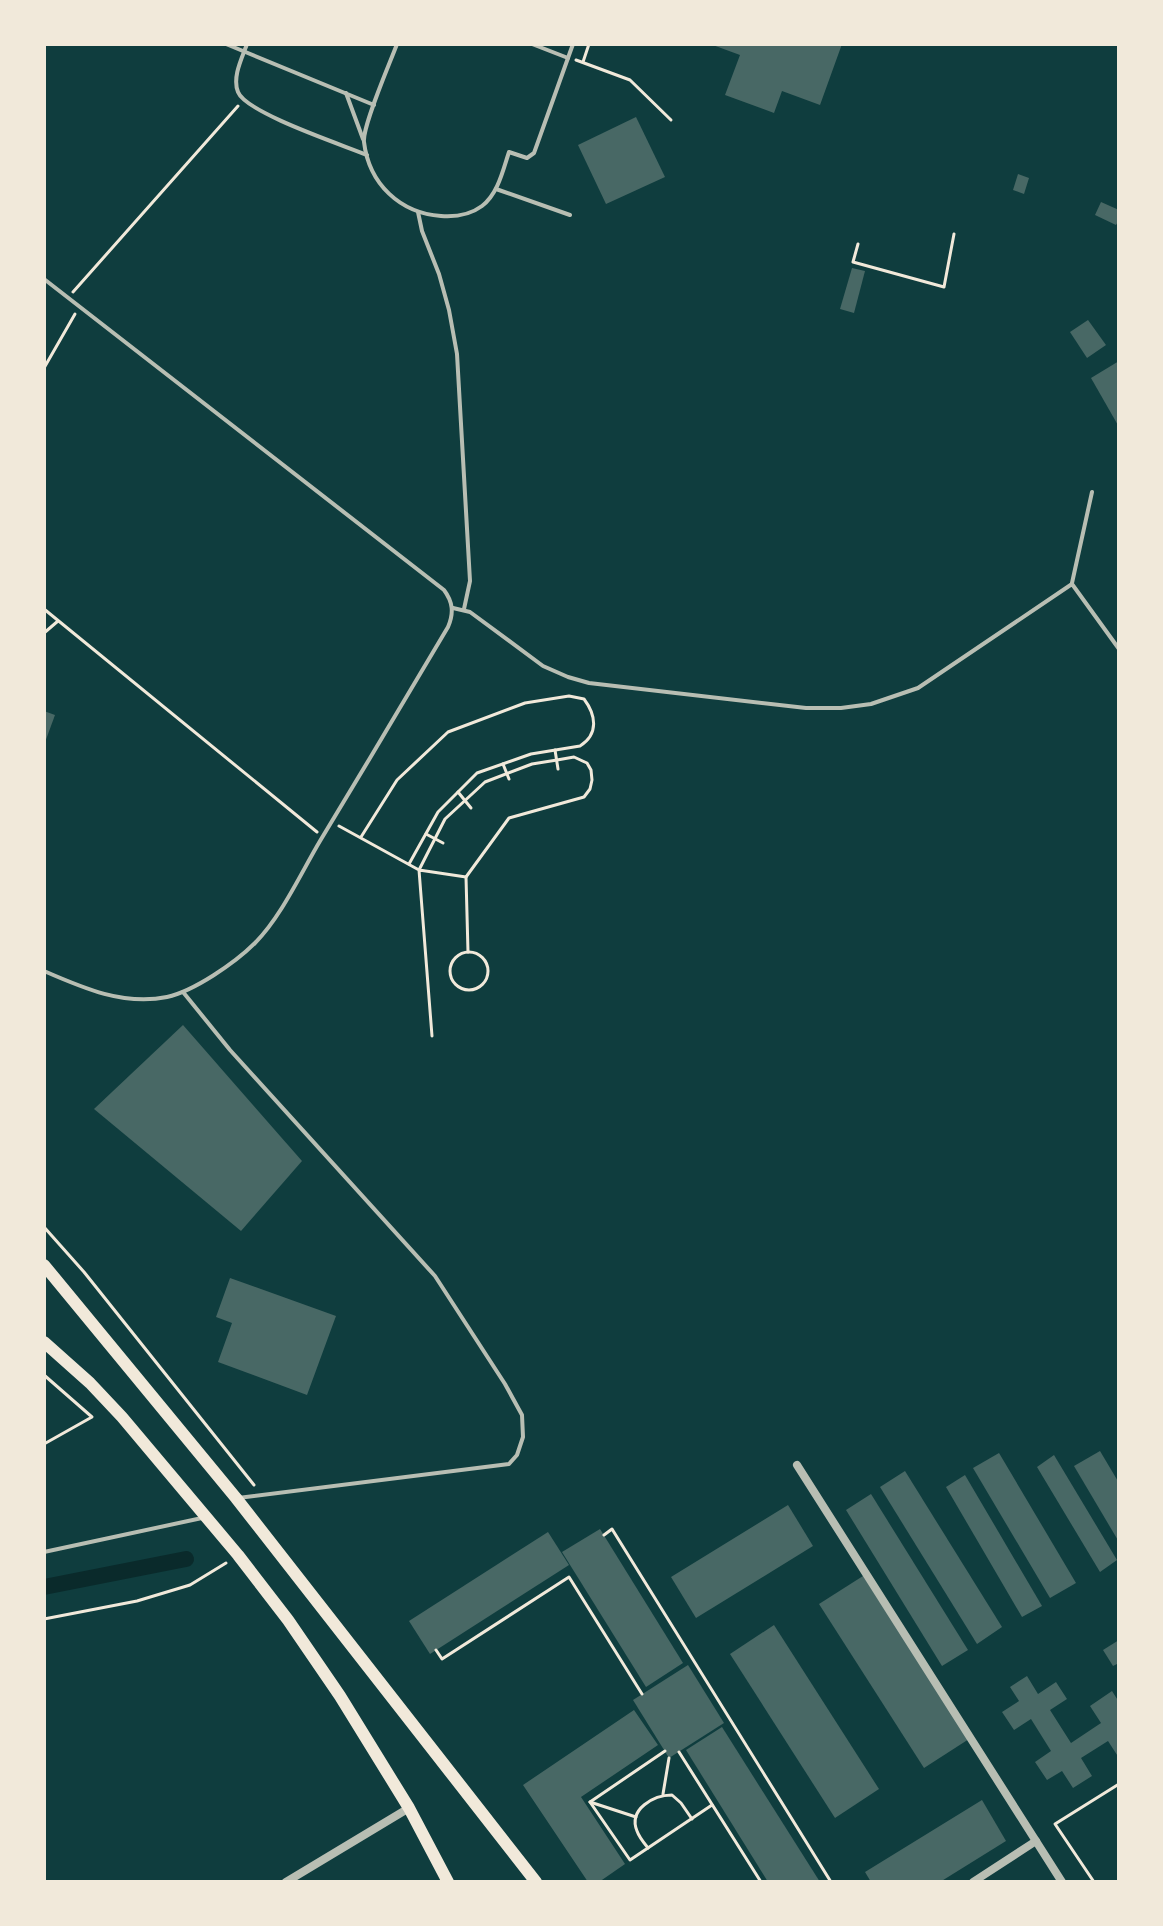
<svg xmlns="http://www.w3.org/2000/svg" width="1163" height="1926" viewBox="0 0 1163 1926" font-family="'Alegreya Sans',sans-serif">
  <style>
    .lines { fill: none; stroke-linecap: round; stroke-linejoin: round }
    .canal { stroke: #0a2a2b; stroke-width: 16 }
    .building { fill: #486865 }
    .path { stroke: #f1e9da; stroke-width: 3 }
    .service { stroke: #b8beb3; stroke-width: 4 }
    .minor { stroke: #b8beb3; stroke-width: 8 }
    .secondary { stroke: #f1e9da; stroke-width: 12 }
  </style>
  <rect width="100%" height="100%" fill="#0f3d3e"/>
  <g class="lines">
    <polyline class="canal" points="44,1587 186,1559"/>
  </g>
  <g class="building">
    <polygon points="710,44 842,44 820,105 782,91 774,113 725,95 740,55"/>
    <polygon points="636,117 665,177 606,204 578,145"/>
    <polygon points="1018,174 1029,178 1024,194 1013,190"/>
    <polygon points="1101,202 1119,210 1119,220 1116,225 1095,215"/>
    <polygon points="852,268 865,271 854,313 840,309"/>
    <polygon points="1088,320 1106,345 1087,358 1070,332"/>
    <polygon points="1119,361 1119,427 1091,378"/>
    <polygon points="44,711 55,715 44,745"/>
    <polygon points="183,1025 302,1161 241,1231 94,1109"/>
    <polygon points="230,1278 336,1316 307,1395 218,1362 232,1323 216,1317"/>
    <polygon points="1100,1451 1119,1483 1119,1542 1074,1466"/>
    <polygon points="999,1453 1076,1583 1050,1598 973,1468"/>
    <polygon points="1054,1455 1117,1560 1100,1572 1037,1467"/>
    <polygon points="905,1471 1002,1627 977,1644 880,1487"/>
    <polygon points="965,1475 1042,1606 1022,1617 946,1487"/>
    <polygon points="871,1494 968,1650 942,1666 846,1510"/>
    <polygon points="788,1505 813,1546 696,1618 671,1577"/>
    <polygon points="600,1529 683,1663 646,1687 562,1552"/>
    <polygon points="548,1532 569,1565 430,1654 409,1621"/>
    <polygon points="863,1576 969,1739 924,1768 819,1604"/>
    <polygon points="774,1625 879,1789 835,1818 730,1654"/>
    <polygon points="1119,1640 1119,1663 1113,1666 1103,1650"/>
    <polygon points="688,1665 724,1723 669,1758 633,1700"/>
    <polygon points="1027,1676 1038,1694 1056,1682 1067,1699 1050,1710 1071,1743 1101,1723 1090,1706 1112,1691 1119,1702 1119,1758 1108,1741 1081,1758 1092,1776 1073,1788 1062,1771 1047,1780 1035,1762 1051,1751 1031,1719 1014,1730 1002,1712 1019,1701 1010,1687"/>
    <polygon points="634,1710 658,1745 581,1797 625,1864 599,1882 588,1882 523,1785"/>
    <polygon points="722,1727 820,1882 768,1882 686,1750"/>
    <polygon points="982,1800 1006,1841 940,1882 871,1882 865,1872"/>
  </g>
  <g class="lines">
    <g class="path">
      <polyline points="576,60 630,80 671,120"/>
      <polyline points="583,62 589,44"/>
      <polyline points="858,244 853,262 944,287 954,234"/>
      <polyline points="73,292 238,106"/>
      <polyline points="44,368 75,314"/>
      <polyline points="44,609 317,832"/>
      <polyline points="44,633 58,621"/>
      <polyline points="555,750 558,769"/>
      <polyline points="503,764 509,779"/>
      <polyline points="458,792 471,808"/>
      <polyline points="339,826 419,870 466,877 509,818 584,797 590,789 592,780 591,770 587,763 574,757 557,760 532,764 485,782 445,819 419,870 432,1036"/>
      <polyline points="426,834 443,843"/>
      <path d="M361 837 397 780 448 732 525 703 569 696 584 699C596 715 599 734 580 746L531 754 477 773 438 812 409 864"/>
      <polyline points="466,877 468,952"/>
      <circle cx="469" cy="971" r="19"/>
      <polyline points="44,1227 84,1272 254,1485"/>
      <polyline points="44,1375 92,1417 44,1444"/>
      <polyline points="604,1535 612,1529 831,1882"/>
      <polyline points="44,1619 137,1601 190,1585 226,1563"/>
      <polyline points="436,1650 442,1659 569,1577 642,1694"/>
      <polyline points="665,1751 590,1802 630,1860 712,1805"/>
      <polyline points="679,1752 761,1882"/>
      <polyline points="663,1794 669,1758"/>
      <polyline points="590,1802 636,1817"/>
      <path d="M648 1848C644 1843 639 1837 637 1831 628 1809 654 1795 672 1795L681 1803 692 1819"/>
      <polyline points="1094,1882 1055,1824 1119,1784"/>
    </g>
    <g class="service">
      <polyline points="226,44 374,105"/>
      <path d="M247 44C242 58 232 77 238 92 246 113 343 145 367 155"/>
      <path d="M397 44C390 63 362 127 364 142 369 184 400 213 441 216 455 217 470 215 482 206 498 194 503 170 509 152L527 158 534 153 573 44"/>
      <polyline points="532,44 568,58"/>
      <polyline points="346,93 363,139"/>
      <polyline points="496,189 570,215"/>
      <polyline points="418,212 422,231 439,274 449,310 457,354 470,581 464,609"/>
      <path d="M44 279 444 590C453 602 454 613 448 627 406 698 363 770 320 841 301 873 281 917 255 943 235 963 194 991 167 997 124 1006 83 988 44 971"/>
      <polyline points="1072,583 1092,492"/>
      <polyline points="453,608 470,612 543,666 568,677 589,683 806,708 841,708 871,704 918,688 1072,584 1119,649"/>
      <polyline points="183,992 230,1050 435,1276 505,1384 522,1415 523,1437 517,1455 509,1464 238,1498"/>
      <polyline points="44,1552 202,1518"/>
    </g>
    <g class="minor">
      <polyline points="797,1465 1062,1882"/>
      <polyline points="286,1882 409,1808"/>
      <polyline points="973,1882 1036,1841"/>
    </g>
    <g class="secondary">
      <polyline points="44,1265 236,1498 536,1882"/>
      <polyline points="44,1342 90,1383 122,1417 238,1555 288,1620 340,1696 409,1808 448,1882"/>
    </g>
  </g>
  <rect width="1163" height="1926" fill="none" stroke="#f1e9da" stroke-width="92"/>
</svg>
